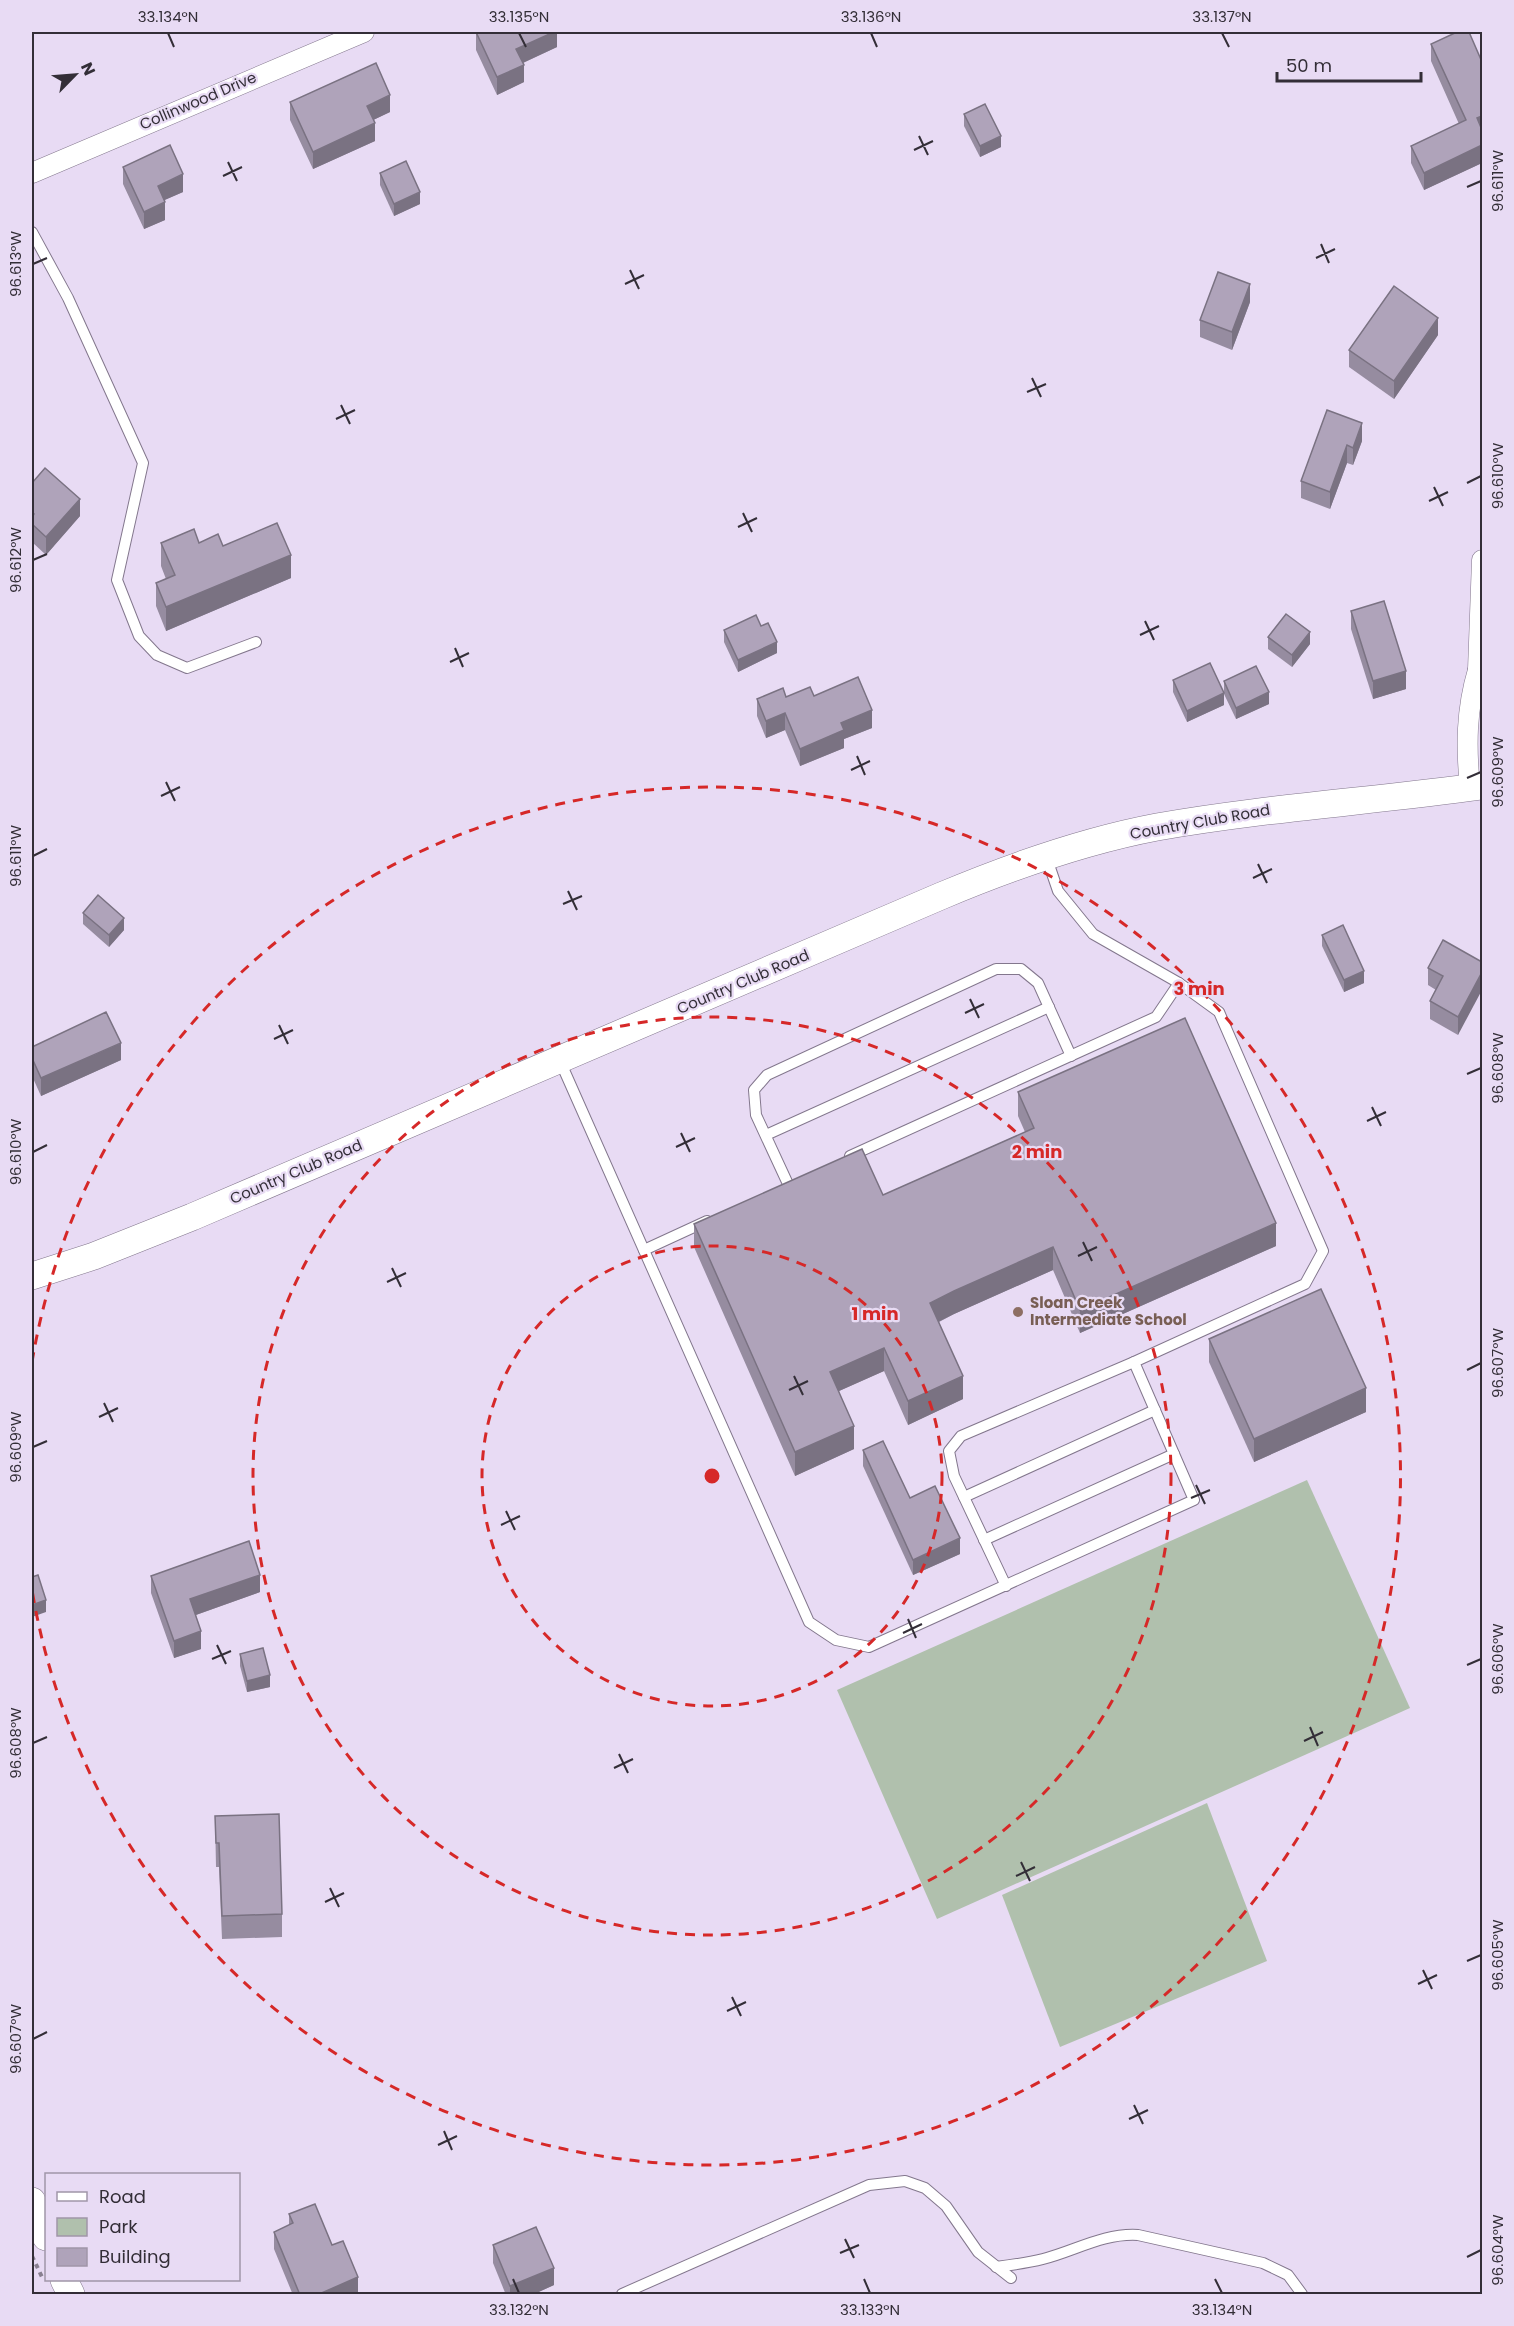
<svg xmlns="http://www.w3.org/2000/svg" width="1514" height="2326" viewBox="0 0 1514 2326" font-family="Poppins,sans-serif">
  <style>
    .green { fill: #b0c0ad }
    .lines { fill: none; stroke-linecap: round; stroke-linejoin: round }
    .service-casing { stroke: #83778d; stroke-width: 12 }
    .minor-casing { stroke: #83778d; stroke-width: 21 }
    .secondary-casing { stroke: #83778d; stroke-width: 28 }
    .path { stroke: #898091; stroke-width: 4; stroke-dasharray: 4.5 4.5; stroke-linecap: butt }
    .service { stroke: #fff; stroke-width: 10 }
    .minor { stroke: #fff; stroke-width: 20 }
    .secondary { stroke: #fff; stroke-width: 27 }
    .wall { fill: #968ca0 }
    .shaded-wall { fill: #7a7282 }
    .building { fill: #afa3ba; stroke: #7a7282; stroke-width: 1.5 }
    .ticks { fill: none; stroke: #332e37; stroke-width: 2 }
    .ring { fill: none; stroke: #d62828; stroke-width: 3; stroke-dasharray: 10 8 }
    .education-dot { fill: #8d6e63; stroke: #e8dbf4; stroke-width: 2 }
    .labels { text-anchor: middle; stroke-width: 4.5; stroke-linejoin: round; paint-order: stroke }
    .street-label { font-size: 15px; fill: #332e37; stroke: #e8dbf4 }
    .education-label { font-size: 15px; font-weight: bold; fill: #785e54; stroke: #e8dbf4; text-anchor: start }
    .centre { fill: #d62828; stroke: #e8dbf4; stroke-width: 3 }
    .ring-label { font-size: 18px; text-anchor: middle; font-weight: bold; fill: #d62828; stroke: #e8dbf4; stroke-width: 4.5; stroke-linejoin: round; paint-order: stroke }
    .neatline { fill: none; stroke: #332e37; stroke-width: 2 }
    .ticks-label { font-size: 15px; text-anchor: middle; fill: #332e37 }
  </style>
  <rect width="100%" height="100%" fill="#e8dbf4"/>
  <g class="green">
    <polygon points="1307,1480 1410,1708 937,1919 837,1690"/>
    <polygon points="1207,1803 1267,1961 1060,2047 1002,1895"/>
  </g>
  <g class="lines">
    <g class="service-casing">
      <g id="service">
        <polyline points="32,232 68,298 143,463 117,580 139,636 157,655 187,668 256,642"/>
        <polyline points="560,1061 809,1622 836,1640 869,1647 1194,1500 1134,1362 1305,1284 1323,1251 1219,1012 1179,983 1093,934 1058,891 1046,856"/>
        <polyline points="766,1135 1049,1007"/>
        <polyline points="850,1156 1156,1017 1179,983"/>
        <polyline points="788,1184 756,1115 754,1090 767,1075 996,969 1021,969 1038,983 1071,1056"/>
        <polyline points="644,1250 707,1221"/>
        <polyline points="964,1497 1155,1410"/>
        <polyline points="984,1540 1174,1454"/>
        <polyline points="1006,1586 954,1476 949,1451 961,1436 1134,1362"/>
        <path d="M996 2267C1012 2265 1027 2263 1043 2259 1075 2251 1103 2233 1138 2235L1263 2263 1288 2275 1302 2294"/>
        <polyline points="622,2294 869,2185 905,2181 925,2188 946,2206 978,2252 1011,2278"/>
      </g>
    </g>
    <g class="minor-casing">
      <g id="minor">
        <polyline points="32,173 364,32"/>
        <polyline points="1478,670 1482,560"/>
        <path d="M1470 788C1466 747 1466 710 1478 670L1482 678"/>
      </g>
    </g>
    <g class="secondary-casing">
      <g id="secondary">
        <path d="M32 1276 94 1256 192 1217 941 896C1010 867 1083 841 1157 827 1265 808 1374 801 1482 786"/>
        <polyline points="32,2201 46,2237"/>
        <polyline points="64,2280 71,2294"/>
      </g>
    </g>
    <polyline class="path" points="32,2256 42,2277"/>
    <use href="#service" class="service"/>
    <use href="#minor" class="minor"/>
    <use href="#secondary" class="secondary"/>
  </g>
  <g class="wall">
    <polygon points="476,32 557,32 557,47 523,63 524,82 497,95 476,50"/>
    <polygon points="1431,44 1482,62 1482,163 1424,190 1411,163 1411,146 1459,124 1431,61"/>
    <polygon points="290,102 390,112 373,120 375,141 313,169 290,120"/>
    <polygon points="964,114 1001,147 980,157 964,126"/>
    <polygon points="123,167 183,192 164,200 165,220 144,229 123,184"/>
    <polygon points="380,173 420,204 394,216 380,185"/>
    <polygon points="1250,302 1232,350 1200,337 1200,320"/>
    <polygon points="1438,335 1394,399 1349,367 1349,350"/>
    <polygon points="1327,410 1362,441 1353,465 1347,463 1330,509 1301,498 1301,481"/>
    <polygon points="32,483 80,516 46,555 32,542"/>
    <polygon points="161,543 199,543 223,546 291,578 166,631 156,606 156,583 166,579 161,566"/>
    <polygon points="1351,611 1406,689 1373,699 1351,629"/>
    <polygon points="761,626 777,653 738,672 724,642 724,630"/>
    <polygon points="1268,637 1310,644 1292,667 1268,649"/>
    <polygon points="1173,680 1224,692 1224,681 1269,704 1236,719 1224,694 1224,705 1187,722 1173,692"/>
    <polygon points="814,696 872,728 844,739 844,748 800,766 785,730 766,738 757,716 757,699"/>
    <polygon points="83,913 124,930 109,947 83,924"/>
    <polygon points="1322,935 1364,983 1344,992 1322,946"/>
    <polygon points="1482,962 1458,1035 1430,1019 1430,1001 1436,990 1428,985 1428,968"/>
    <polygon points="32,1047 121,1060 41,1096 32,1076"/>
    <polygon points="1018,1092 1276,1246 1080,1333 1053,1270 954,1314 939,1322 963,1399 908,1425 884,1371 839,1391 854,1449 795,1476 694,1247 694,1224 883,1195 1025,1132 1018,1116"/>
    <polygon points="1209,1339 1366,1412 1254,1462 1209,1362"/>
    <polygon points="863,1450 910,1498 960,1554 913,1575 863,1466"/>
    <polygon points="151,1576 260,1592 196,1615 201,1649 174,1658 151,1593"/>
    <polygon points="240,1654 270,1687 247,1692 240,1666"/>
    <polygon points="215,1816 282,1914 282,1937 222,1939 219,1867 216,1867"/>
    <polygon points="289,2214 332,2245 358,2295 293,2295 274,2249 274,2232 289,2225"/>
    <polygon points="493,2245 554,2285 532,2295 506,2295 493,2263"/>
  </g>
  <g class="shaded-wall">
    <polygon points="554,32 557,32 557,47 516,66 516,49"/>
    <polygon points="524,65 524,82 497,95 497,77"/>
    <polygon points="390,95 390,112 367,123 367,106"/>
    <polygon points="1482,116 1482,134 1477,118"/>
    <polygon points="375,123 375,141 313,169 313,152"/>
    <polygon points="1001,136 1001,147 980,157 980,146"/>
    <polygon points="1482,145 1482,163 1424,190 1424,173"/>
    <polygon points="183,174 183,192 158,203 158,186"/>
    <polygon points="420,192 420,204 394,216 394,204"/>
    <polygon points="165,202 165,220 144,229 144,212"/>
    <polygon points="1250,284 1250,302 1232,350 1232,332"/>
    <polygon points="1438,318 1438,335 1394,399 1394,381"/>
    <polygon points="1362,423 1362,441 1353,465 1353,448"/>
    <polygon points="1347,445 1347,463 1330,509 1330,492"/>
    <polygon points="80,499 80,516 46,555 46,537"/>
    <polygon points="291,555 291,578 166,631 166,607"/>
    <polygon points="1310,632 1310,644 1292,667 1292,655"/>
    <polygon points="777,642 777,653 738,672 738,660"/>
    <polygon points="1406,671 1406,689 1373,699 1373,681"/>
    <polygon points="1269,692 1269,704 1236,719 1236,708"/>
    <polygon points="1224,693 1224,705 1187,722 1187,711"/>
    <polygon points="872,710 872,728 844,739 844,748 800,766 800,749 841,723"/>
    <polygon points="785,713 785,730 766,738 766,721"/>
    <polygon points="124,918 124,930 109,947 109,935"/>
    <polygon points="1364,971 1364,983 1344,992 1344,980"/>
    <polygon points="1482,972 1482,990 1458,1035 1458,1017"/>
    <polygon points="121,1043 121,1060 41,1096 41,1078"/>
    <polygon points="1276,1223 1276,1246 1080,1333 1080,1310"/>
    <polygon points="1053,1247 1053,1270 954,1314 930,1326 930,1303 954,1291"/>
    <polygon points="884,1348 884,1371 830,1395 830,1372"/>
    <polygon points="963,1376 963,1399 908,1425 908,1401"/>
    <polygon points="1366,1388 1366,1412 1254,1462 1254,1439"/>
    <polygon points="854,1426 854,1449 795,1476 795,1452"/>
    <polygon points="960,1538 960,1554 913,1575 913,1560"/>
    <polygon points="260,1575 260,1592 190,1617 190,1599"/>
    <polygon points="46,1600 46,1612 32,1617 32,1605"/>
    <polygon points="201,1631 201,1649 174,1658 174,1641"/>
    <polygon points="270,1675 270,1687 247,1692 247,1681"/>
    <polygon points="554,2268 554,2285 532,2295 510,2295 510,2286"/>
    <polygon points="358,2277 358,2295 317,2295"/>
  </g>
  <g class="building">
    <polygon points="476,32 554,32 516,49 524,65 497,77"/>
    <polygon points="1457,32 1469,32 1482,62 1482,116 1477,118 1482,130 1482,145 1424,173 1411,146 1466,120 1431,44"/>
    <polygon points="376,63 390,95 367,106 375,123 313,152 290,102"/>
    <polygon points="985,104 1001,136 980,146 964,114"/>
    <polygon points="170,145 183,174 158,186 165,202 144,212 123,167"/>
    <polygon points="406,161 420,192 394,204 380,173"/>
    <polygon points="1218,272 1250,284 1232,332 1200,320"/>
    <polygon points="1394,286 1438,318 1394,381 1349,350"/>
    <polygon points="1327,410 1362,423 1353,448 1347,445 1330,492 1301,481"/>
    <polygon points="45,468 80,499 46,537 32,524 32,518 34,514 32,512 32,483"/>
    <polygon points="277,523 291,555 166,607 156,583 175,575 161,543 194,529 199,543 218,534 223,546"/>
    <polygon points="1384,601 1406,671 1373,681 1351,611"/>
    <polygon points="1286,614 1310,632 1292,655 1268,637"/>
    <polygon points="756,615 761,626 768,623 777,642 738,660 724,630"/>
    <polygon points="1210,663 1224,693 1187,711 1173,680"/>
    <polygon points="1256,666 1269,692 1236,708 1224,681"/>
    <polygon points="858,677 872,710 841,723 844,730 800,749 785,713 766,721 757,699 783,688 786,697 810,687 814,696"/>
    <polygon points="98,895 124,918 109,935 83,913"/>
    <polygon points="1343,925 1364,971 1344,980 1322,935"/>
    <polygon points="1443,940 1482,962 1482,972 1458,1017 1430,1001 1443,976 1428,968"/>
    <polygon points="106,1012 121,1043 41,1078 32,1058 32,1047"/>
    <polygon points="1185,1018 1276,1223 1080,1310 1053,1247 954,1291 930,1303 963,1376 908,1401 884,1348 830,1372 854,1426 795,1452 694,1224 862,1149 883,1195 1034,1128 1018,1092"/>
    <polygon points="1321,1289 1366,1388 1254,1439 1209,1339"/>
    <polygon points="883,1441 910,1498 935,1486 960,1538 913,1560 863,1450"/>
    <polygon points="249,1541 260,1575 190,1599 201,1631 174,1641 151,1576"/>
    <polygon points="38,1575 46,1600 32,1605 32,1577"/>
    <polygon points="263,1648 270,1675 247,1681 240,1654"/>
    <polygon points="279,1814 282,1914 222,1916 219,1843 216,1843 215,1816"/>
    <polygon points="315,2204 332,2245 343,2241 358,2277 317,2295 300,2295 274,2232 293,2223 289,2214"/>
    <polygon points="536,2227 554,2268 510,2286 493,2245"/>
  </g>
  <path class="ticks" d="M168 33 174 47M519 33 526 47M871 33 877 47M1222 33 1229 47M919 136 928 155M914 150 933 141M228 162 237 181M223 176 242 167M1467 187 1481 181M1321 244 1329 263M1316 258 1335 249M33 264 47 258M630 270 639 289M625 284 644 275M1032 378 1041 397M1027 392 1046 384M341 405 350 424M336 419 355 410M1467 483 1481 476M1434 487 1443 506M1429 501 1448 492M743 513 752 532M738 527 757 518M33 560 47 554M1145 621 1154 640M1140 635 1159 626M455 648 463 667M450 662 469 653M857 756 865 775M851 770 870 761M1467 778 1481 772M166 782 175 801M161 796 180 787M33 856 47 849M1258 864 1267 883M1253 878 1272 869M568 891 577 910M563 904 582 896M970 999 979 1018M965 1013 984 1004M279 1025 288 1044M274 1039 293 1030M1467 1074 1481 1068M1372 1107 1381 1126M1367 1121 1386 1112M681 1133 690 1152M676 1147 695 1138M33 1152 47 1145M1083 1242 1092 1261M1078 1256 1097 1247M392 1268 401 1287M387 1282 406 1273M1467 1370 1481 1363M794 1376 803 1395M789 1390 808 1381M104 1403 113 1422M99 1417 118 1408M33 1447 47 1441M1196 1485 1205 1504M1191 1498 1210 1490M506 1511 515 1530M501 1525 520 1516M908 1619 916 1638M903 1633 922 1624M217 1645 226 1664M212 1659 231 1651M1467 1665 1481 1659M1310 1727 1318 1746M1304 1741 1323 1732M33 1743 47 1737M619 1754 628 1773M614 1768 633 1759M1021 1862 1030 1881M1016 1876 1035 1867M330 1888 339 1907M325 1902 344 1893M1467 1961 1481 1955M1423 1970 1432 1989M1418 1984 1437 1975M732 1997 741 2016M727 2011 746 2002M33 2039 47 2032M1134 2105 1143 2124M1129 2119 1148 2110M444 2131 452 2150M438 2145 457 2136M845 2239 854 2258M840 2253 859 2245M1467 2257 1481 2250M513 2279 519 2293M864 2279 870 2293M1215 2279 1222 2293"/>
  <g class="ring">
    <circle cx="712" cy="1476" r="230"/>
    <circle cx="712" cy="1476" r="459"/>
    <path d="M32 1362A689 689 0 1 1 32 1590"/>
  </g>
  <circle class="education-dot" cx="1018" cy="1312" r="6"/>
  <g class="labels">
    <g class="street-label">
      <text transform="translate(198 101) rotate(-23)" y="5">Collinwood Drive</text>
      <text transform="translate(1200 822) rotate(-10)" y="5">Country Club Road</text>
      <text transform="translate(743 982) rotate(-23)" y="5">Country Club Road</text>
      <text transform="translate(296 1172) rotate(-23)" y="5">Country Club Road</text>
    </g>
    <g class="education-label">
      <text x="1030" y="1308">Sloan Creek<tspan x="1030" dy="17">Intermediate School</tspan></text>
    </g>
  </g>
  <circle cx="712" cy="1476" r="9" class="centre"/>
  <g class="ring-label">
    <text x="1199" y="995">3 min</text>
    <text x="1037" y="1158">2 min</text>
    <text x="875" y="1320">1 min</text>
  </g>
  <rect width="1514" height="2326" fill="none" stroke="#e8dbf4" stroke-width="66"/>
  <rect x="45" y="2173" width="195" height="108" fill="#e8dbf4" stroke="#a096a8" stroke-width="1.5"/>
  <rect x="57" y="2192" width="30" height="9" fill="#ffffff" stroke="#a096a8" stroke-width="1.5"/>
  <text x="99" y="2203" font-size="18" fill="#332e37">Road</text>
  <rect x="57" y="2218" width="30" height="18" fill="#b0c0ad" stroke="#a096a8" stroke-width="1.5"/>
  <text x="99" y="2233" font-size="18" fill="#332e37">Park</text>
  <rect x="57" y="2248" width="30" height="18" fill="#afa3ba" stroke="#a096a8" stroke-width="1.5"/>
  <text x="99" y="2263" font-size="18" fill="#332e37">Building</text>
  <g transform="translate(75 75) rotate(65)" stroke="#e8dbf4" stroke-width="4.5" paint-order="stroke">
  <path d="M0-4.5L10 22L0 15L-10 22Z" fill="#332e37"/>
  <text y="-9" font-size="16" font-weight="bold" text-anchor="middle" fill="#332e37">N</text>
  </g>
  <path d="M1277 72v9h144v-9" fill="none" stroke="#332e37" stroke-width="3"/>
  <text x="1286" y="72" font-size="18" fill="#332e37" stroke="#e8dbf4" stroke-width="4.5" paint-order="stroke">50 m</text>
  <rect x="33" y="33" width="1448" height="2260" class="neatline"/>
  <g class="ticks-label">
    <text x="168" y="22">33.134°N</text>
    <text x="519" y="22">33.135°N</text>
    <text x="871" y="22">33.136°N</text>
    <text x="1222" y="22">33.137°N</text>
    <text transform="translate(1498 181) rotate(-90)" y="5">96.611°W</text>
    <text transform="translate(16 264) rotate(-90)" y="5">96.613°W</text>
    <text transform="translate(1498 476) rotate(-90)" y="5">96.610°W</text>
    <text transform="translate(16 560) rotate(-90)" y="5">96.612°W</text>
    <text transform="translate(1498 772) rotate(-90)" y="5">96.609°W</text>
    <text transform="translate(16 856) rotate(-90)" y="5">96.611°W</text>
    <text transform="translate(1498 1068) rotate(-90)" y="5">96.608°W</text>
    <text transform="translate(16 1152) rotate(-90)" y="5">96.610°W</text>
    <text transform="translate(1498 1363) rotate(-90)" y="5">96.607°W</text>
    <text transform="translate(16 1447) rotate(-90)" y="5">96.609°W</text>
    <text transform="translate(1498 1659) rotate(-90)" y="5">96.606°W</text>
    <text transform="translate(16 1743) rotate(-90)" y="5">96.608°W</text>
    <text transform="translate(1498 1955) rotate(-90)" y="5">96.605°W</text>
    <text transform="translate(16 2039) rotate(-90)" y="5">96.607°W</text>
    <text transform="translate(1498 2250) rotate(-90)" y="5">96.604°W</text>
    <text x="519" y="2315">33.132°N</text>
    <text x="870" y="2315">33.133°N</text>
    <text x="1222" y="2315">33.134°N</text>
  </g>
</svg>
